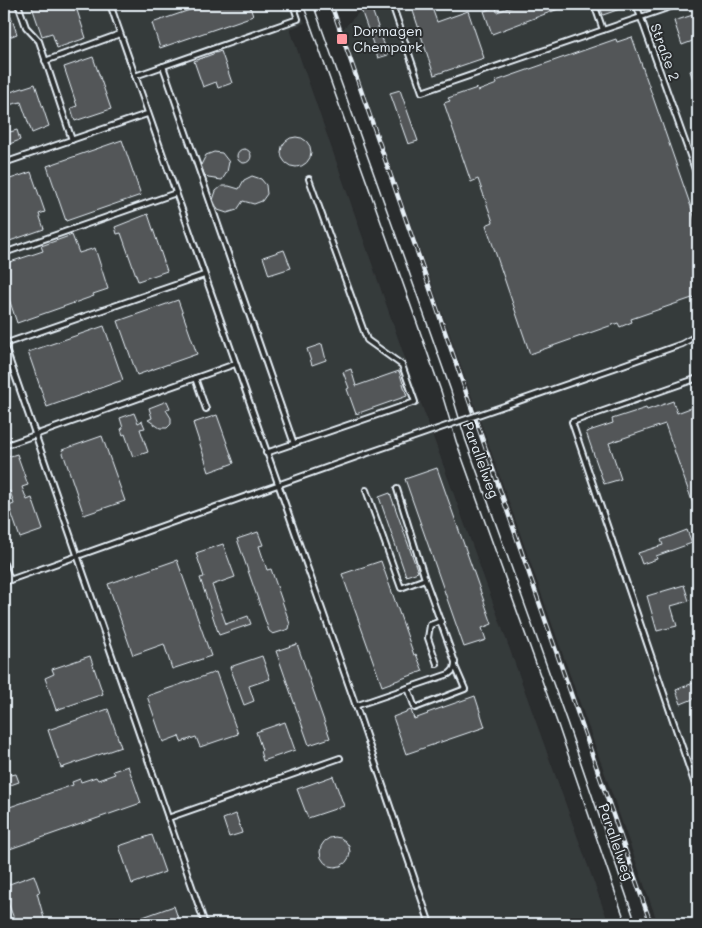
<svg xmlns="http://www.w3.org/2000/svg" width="702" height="928" viewBox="0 0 702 928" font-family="Mali,sans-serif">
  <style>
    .built { fill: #363a3b }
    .building { fill: #535759; stroke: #e8f1f8 }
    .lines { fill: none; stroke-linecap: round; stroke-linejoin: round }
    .service-casing { stroke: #e8f1f8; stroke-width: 8 }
    .minor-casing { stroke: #e8f1f8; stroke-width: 11 }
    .service { stroke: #2a2d2e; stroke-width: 4 }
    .minor { stroke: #2a2d2e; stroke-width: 8 }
    .rail-casing { stroke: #e8f1f8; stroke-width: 4.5 }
    .rail { stroke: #2a2d2e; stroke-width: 2.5; stroke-dasharray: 8; stroke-linecap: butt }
    .service-bridge-casing { stroke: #e8f1f8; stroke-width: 8; stroke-linecap: butt }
    .service-bridge { stroke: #2a2d2e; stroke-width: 4 }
    .poi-dot { fill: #ff9aa2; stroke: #2a2d2e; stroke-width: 2 }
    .labels { text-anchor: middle; stroke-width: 4; stroke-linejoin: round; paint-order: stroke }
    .poi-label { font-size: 14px; fill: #e8f1f8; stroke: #2a2d2e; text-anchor: start }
    .street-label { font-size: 14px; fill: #e8f1f8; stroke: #2a2d2e }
  </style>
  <rect width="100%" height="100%" fill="#2a2d2e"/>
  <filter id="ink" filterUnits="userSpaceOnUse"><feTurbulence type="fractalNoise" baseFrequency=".02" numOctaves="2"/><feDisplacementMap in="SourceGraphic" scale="10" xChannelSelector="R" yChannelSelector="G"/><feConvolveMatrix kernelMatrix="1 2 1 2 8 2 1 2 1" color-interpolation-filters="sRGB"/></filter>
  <g filter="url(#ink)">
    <g class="built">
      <polygon points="4,4 298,4 305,23 290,29 414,384 609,924 4,924"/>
      <polygon points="367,4 698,4 698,924 658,924 342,30"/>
    </g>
    <g class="building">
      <polygon points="4,4 7,4 17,34 4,39"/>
      <polygon points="31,4 75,4 86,38 57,48 52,33 42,36"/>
      <polygon points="207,4 249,4 253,16 160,48 152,23"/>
      <polygon points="359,4 370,4 388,55 378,58"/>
      <polygon points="520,4 568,4 569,5 492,34 484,11 496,7 497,12"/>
      <polygon points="599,4 631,4 631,5 603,15"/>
      <polygon points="431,5 437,22 468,11 484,58 434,75 413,11"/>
      <polygon points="696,14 698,20 698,39 682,45 674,21"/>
      <polygon points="632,37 698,227 698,296 631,319 632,322 620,327 618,323 530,354 486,225 493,222 478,179 471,182 444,103 450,101 448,98 477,88 478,91 497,84 496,81 616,39 617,42"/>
      <polygon points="221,51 232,83 218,88 216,82 203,87 194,61"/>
      <polygon points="93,57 111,109 75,121 71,108 77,106 64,67"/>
      <polygon points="698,68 698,90 697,91 690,71"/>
      <polygon points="35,84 49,126 32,133 21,102 4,106 4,94"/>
      <polygon points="400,90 418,141 408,144 390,93"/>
      <polygon points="4,116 10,132 17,130 20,140 4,146"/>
      <circle cx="296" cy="152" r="15"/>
      <polygon points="122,140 141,195 66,221 47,166"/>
      <circle cx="244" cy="156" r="7"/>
      <polygon points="214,152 222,153 229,162 227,172 222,180 208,178 204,174 201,165 206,155"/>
      <polygon points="31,172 45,212 39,214 44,229 4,243 4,181"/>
      <polygon points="252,176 261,179 266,185 267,194 262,201 254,204 243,201 237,210 227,213 218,210 213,200 216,191 222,186 229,186 239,189 244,180"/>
      <polygon points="148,214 167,271 138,281 121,233 117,234 115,227"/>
      <polygon points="72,235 79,253 95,248 108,289 93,294 94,296 17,323 4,284 4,264 43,251 41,246"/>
      <polygon points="284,250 291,268 269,275 263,257"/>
      <polygon points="178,300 197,354 137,375 118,321"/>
      <polygon points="104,326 123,380 47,407 28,352"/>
      <polygon points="322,344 326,360 312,365 307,349"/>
      <polygon points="351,369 356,386 399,371 407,396 356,414 347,389 349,388 343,372"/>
      <polygon points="167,401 170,408 166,410 171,418 171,424 167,428 160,428 148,420 152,418 149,408"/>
      <polygon points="673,401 677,413 693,407 698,423 698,518 665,424 609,443 621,479 604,484 586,432 613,423 612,419 646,408 647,410"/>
      <polygon points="134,413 138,423 142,421 145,428 140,429 148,452 133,457 125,434 123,435 121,429 123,428 120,418"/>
      <polygon points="217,415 234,463 209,472 193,423"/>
      <polygon points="102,436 125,501 84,515 62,450"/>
      <polygon points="17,454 28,485 22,487 27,500 32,498 43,530 20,538 9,506 14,504 10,491 4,493 4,458"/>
      <polygon points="437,468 492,624 482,628 486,640 464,647 405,479"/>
      <polygon points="390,493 418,572 406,576 379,497"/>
      <polygon points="687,530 692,543 656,556 657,559 642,564 638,553 663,545 661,540"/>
      <polygon points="258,532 263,545 259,546 267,570 271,569 290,624 289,629 273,634 269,631 237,539"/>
      <polygon points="223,544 235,577 212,585 226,624 248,616 251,624 219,635 200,578 204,577 196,553"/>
      <polygon points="177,560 211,656 172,669 164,644 133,655 108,584"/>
      <polygon points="381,561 414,655 416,654 423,671 382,686 342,574"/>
      <polygon points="684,585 689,601 671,606 677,626 657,631 647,596"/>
      <polygon points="297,644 330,738 309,745 276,651"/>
      <polygon points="90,656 103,694 56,710 45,678 54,674 52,669"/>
      <polygon points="262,656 270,679 249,686 254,701 244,705 230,667"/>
      <polygon points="216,672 238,734 200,747 196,737 181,742 179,736 163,742 147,696"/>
      <polygon points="698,681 698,697 681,704 676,690"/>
      <polygon points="475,696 485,727 406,754 393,717 411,710 414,719 428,714 427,713"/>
      <polygon points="108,709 121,747 61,768 48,730"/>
      <polygon points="285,722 295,750 263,761 260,751 262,750 256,732"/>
      <polygon points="4,757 11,775 16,774 19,782 5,787"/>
      <polygon points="128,766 141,803 4,851 4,809 73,785 72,782 80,779 81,782 96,777 98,780 115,774 113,771"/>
      <polygon points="333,776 344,806 308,818 297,789"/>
      <polygon points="236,814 242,833 229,837 223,819"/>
      <polygon points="152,835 165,872 132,884 119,846"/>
      <circle cx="335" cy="852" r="15"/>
      <polygon points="34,875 40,892 37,893 45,922 39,924 16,924 4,892 4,886"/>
      <polygon points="174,906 180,924 126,924 126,923"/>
    </g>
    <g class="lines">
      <g class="service-casing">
        <g id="service">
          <polyline points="18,4 26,27 39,41 72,140"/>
          <polyline points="110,4 358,712 430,924"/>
          <polyline points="392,4 422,92 679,4"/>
          <polyline points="594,4 603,30"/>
          <polyline points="636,4 698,178"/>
          <polyline points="45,61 120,34"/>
          <polyline points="163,66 294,444"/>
          <polyline points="135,76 298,19 293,4"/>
          <polyline points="4,163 147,114"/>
          <polyline points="4,253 176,193"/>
          <polyline points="4,344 205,924"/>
          <polyline points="4,344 204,275"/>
          <polyline points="620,366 682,344 698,335"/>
          <polyline points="195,378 206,409"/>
          <polyline points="698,378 572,422 698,794"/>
          <polyline points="4,446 235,364"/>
          <polyline points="266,453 415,402 402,365 367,340 309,179"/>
          <polyline points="366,490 401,588 425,579"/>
          <polyline points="4,564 10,580"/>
          <polyline points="4,582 365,454"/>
          <polyline points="437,664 428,638 430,625 441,621"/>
          <polyline points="408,688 415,708 465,689 455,666"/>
          <path d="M355 706 449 674C454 670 455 668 455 662L425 579 397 489"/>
          <polyline points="168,818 340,758"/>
        </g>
      </g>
      <g class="minor-casing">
        <polyline id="minor" points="308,4 405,275 446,391 461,441 563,725 631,924"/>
      </g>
      <use href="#service" class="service"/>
      <use href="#minor" class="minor"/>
      <g class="rail-casing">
        <polyline id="rail" points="331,4 651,924"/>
      </g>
      <use href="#rail" class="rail"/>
      <g class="service-bridge-casing">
        <polyline id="service-bridge" points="365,454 620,366"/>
      </g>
      <use href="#service-bridge" class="service-bridge"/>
    </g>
  </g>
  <rect class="poi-dot" x="336" y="33" width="12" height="12" rx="2.5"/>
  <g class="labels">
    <g class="poi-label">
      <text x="353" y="36">Dormagen<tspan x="353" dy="16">Chempark</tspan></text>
    </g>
    <g class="street-label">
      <text transform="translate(665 52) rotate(70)" y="5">Straße 2</text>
      <text transform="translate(481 460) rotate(70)" y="5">Parallelweg</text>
      <text transform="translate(616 842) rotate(71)" y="5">Parallelweg</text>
    </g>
  </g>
  <rect width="702" height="928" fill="none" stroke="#2a2d2e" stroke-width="20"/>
  <rect x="10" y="10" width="682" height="908" fill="none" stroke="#e8f1f8" stroke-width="2" filter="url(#ink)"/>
</svg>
